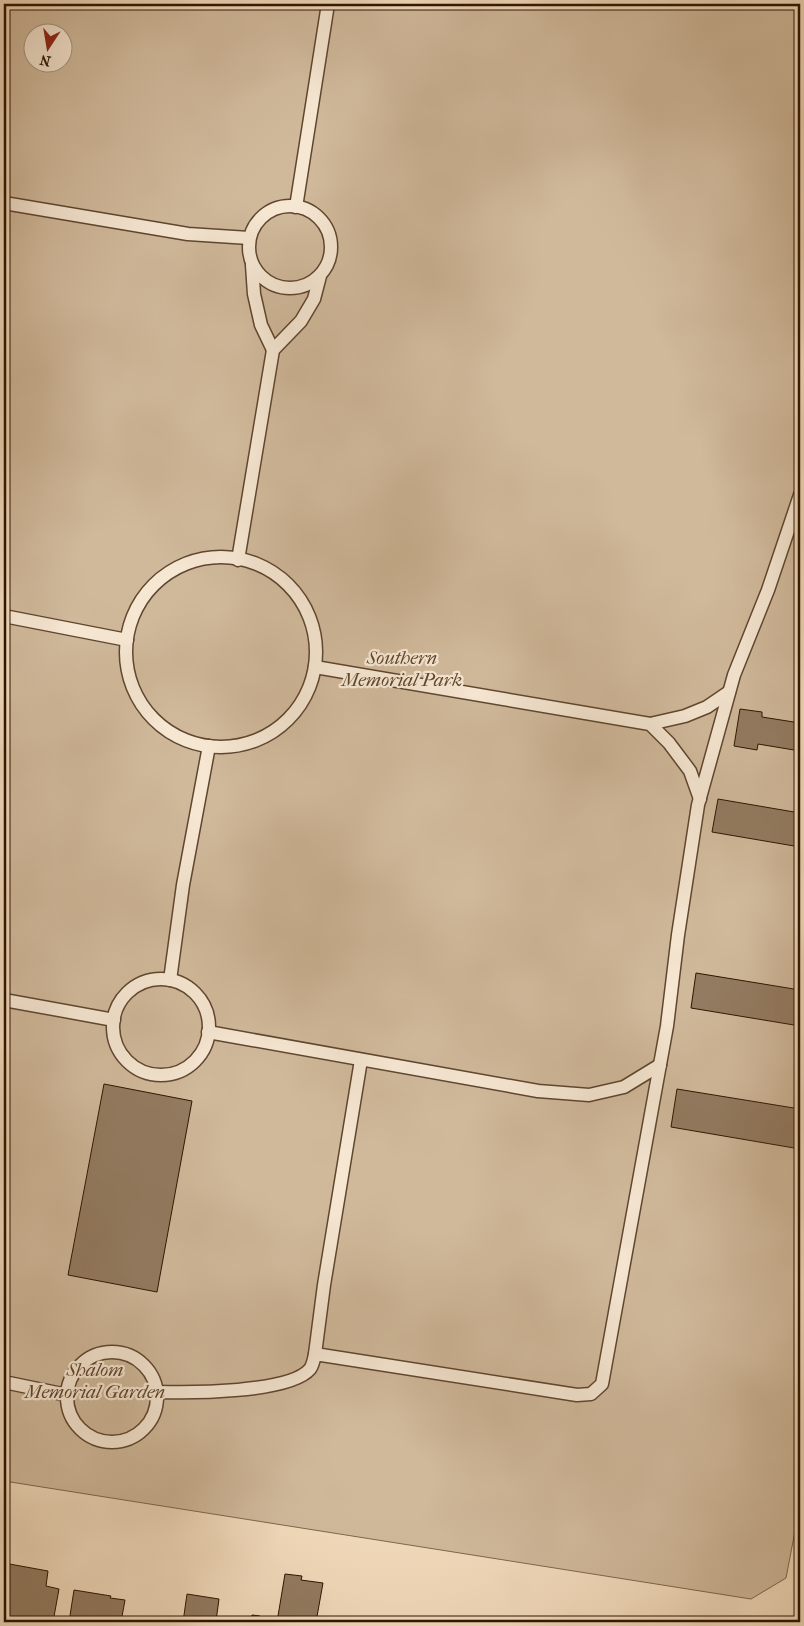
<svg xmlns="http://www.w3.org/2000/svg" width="804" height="1626" viewBox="0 0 804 1626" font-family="'IM FELL French Canon',serif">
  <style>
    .green { fill: #d0b99b; stroke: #7f674e; fill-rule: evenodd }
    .building { fill: #937b61; stroke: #2e1500 }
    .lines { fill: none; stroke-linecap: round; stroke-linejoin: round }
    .service-casing { stroke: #5f462f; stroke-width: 15 }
    .service { stroke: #f6e7d3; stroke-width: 12 }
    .labels { text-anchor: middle; stroke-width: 4.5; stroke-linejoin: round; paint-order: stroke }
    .park-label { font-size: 19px; font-style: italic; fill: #5f462e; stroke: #f6e7d3 }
  </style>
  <rect width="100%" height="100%" fill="#f1dabb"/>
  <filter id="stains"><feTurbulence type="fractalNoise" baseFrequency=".004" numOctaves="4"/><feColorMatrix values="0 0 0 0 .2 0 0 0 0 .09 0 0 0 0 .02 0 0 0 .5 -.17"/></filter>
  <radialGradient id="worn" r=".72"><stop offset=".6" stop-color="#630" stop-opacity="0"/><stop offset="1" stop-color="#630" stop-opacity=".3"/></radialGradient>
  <path class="green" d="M4 4H800V1505L786 1578 751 1599 4 1481ZM32 32H62V62H32Z"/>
  <g class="building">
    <polygon points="740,709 762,712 762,717 800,723 800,751 758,744 757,750 734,746"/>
    <polygon points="718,799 800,813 800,847 712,832"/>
    <polygon points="696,973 800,990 800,1026 691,1008"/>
    <polygon points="104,1084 192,1101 157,1292 68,1275"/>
    <polygon points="677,1089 800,1109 800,1149 671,1127"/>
    <polygon points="4,1563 48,1571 46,1586 59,1589 53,1622 34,1622 34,1621 8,1616 7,1622 4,1622"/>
    <polygon points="285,1574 302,1576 301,1580 323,1583 316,1622 277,1622"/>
    <polygon points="74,1590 111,1596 110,1598 125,1600 121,1622 69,1622"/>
    <polygon points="187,1594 219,1599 216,1621 223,1622 183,1622"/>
    <polygon points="252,1615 260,1616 259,1621 266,1622 250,1622"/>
  </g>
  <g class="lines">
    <g class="service-casing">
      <g id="service">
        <polyline points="4,203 188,234 249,238"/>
        <circle cx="290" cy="247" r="41"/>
        <polyline points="296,207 328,4"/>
        <polyline points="252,265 254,294 261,325 273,350"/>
        <circle cx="221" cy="652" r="95"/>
        <polyline points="238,560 273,350 301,321 314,299 320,276"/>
        <polyline points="4,616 127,640"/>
        <polyline points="315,667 650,724 669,743 690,771 700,799"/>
        <polyline points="650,724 685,716 707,707 729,692"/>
        <circle cx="161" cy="1027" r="48"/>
        <polyline points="170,980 183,885 209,746"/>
        <polyline points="4,1000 114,1020"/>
        <polyline points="208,1032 538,1091 589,1095 624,1087 660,1065"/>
        <circle cx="112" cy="1397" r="45"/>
        <polyline points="315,1354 324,1285 361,1060"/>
        <polyline points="4,1382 67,1395"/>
        <path d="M157 1392C189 1393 290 1393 310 1369 313 1365 314 1359 315 1354L577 1395 591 1394 602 1384 667 1026 678 935 698 805 734 675 768 590 800 495"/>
      </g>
    </g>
    <use href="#service" class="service"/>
  </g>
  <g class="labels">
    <g class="park-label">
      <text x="402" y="664">Southern<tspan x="402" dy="22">Memorial Park</tspan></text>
      <text x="95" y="1376">Shalom<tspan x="95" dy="22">Memorial Garden</tspan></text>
    </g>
  </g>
  <rect width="804" height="1626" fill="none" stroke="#f1dabb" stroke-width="20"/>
  <rect x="5" y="5" width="794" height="1616" fill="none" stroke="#2e1500" stroke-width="2.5"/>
  <rect x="10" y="10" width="784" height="1606" fill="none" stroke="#2e1500"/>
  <g transform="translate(48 48) rotate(192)"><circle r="24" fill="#f6e7d3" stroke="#a6937f"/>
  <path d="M0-4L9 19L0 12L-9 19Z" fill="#8f2418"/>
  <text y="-8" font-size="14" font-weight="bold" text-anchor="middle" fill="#2e1500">N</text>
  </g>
  <rect width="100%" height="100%" filter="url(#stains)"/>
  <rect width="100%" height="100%" fill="url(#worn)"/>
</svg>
